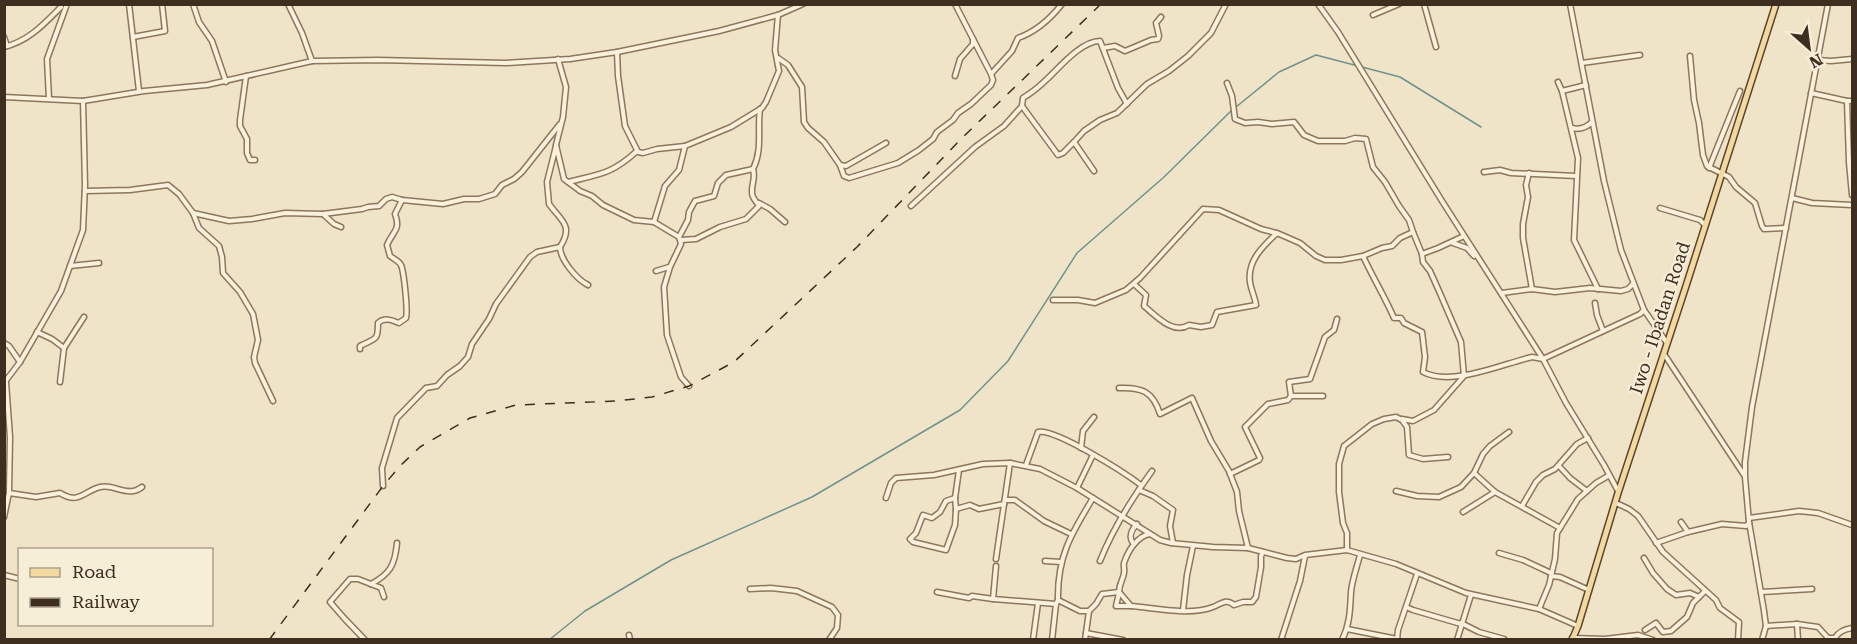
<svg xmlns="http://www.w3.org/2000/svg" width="1857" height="644" viewBox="0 0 1857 644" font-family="'Roboto Serif',serif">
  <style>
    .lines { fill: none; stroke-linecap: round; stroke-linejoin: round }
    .stream { stroke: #6f938a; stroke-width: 1.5 }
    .minor-casing { stroke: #8d765c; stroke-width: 7 }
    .major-casing { stroke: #5b4430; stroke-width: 8 }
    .minor { stroke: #faf1dc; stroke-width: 4 }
    .major { stroke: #f3d9a0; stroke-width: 5 }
    .rail { stroke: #3d2e20; stroke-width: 1.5; stroke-dasharray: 10 10; stroke-linecap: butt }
    .labels { text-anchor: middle; stroke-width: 4.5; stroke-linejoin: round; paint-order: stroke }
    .street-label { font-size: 18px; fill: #3d2e20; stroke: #f7eed8 }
  </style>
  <rect width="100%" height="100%" fill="#f0e4c8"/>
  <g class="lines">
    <g class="stream">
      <polyline points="1362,67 1400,77 1481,127"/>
      <polyline points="1236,107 1279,72 1316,55 1358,66"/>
      <polyline points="549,640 585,611 671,560 812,497 960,410 1008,361 1077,253 1164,177 1232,110"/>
    </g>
    <g class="minor-casing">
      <g id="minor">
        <polyline points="129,4 139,91"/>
        <polyline points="193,4 199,22 212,41 226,82"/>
        <polyline points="288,4 302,33 312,61"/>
        <polyline points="1318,4 1338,32 1442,201 1543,359 1566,403 1604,465 1618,491"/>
        <polyline points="1424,4 1436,47"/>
        <polyline points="1570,4 1604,181 1621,250 1644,310 1667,343"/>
        <polyline points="1373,15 1399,4"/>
        <polyline points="4,37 7,46"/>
        <polyline points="133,37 165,31 162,4"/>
        <path d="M4 47C29 41 44 24 61 7"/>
        <polyline points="1103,48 1115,46 1125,51 1151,40 1158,39 1159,36 1156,23 1161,17"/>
        <polyline points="617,52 618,76 625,126 638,152 643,153 657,149 685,146"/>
        <polyline points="1690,56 1694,100 1699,123 1703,155 1707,166 1729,177 1736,187 1755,203 1762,226 1764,229 1786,228"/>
        <polyline points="778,58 788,65 802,87 804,122 808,128 824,142 840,165 846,166 886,143"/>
        <path d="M558 59 566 87 563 117 556 145 564 179 568 182C600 174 612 174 637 151"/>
        <polyline points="1818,60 1831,61 1852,59"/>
        <polyline points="1582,63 1640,55"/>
        <path d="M992 73 1012 51 1018 38C1035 32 1051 18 1062 4"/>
        <polyline points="246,76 240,120 240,126 247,139 247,153 250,160 255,160"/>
        <polyline points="955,76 960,59 973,44 973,39"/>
        <polyline points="1558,82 1562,91 1586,85"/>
        <polyline points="1227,83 1232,96 1235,119 1245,123 1258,122 1272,124 1294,122 1304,135 1318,141 1345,141 1355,138 1366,139 1373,167 1385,182 1399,206 1409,220 1413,232"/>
        <polyline points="1562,91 1578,158 1574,240 1598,289"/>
        <polyline points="1811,93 1847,101 1852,101"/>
        <polyline points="4,97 83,101 144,91 207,85 312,61 378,60 506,63 570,59 617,52 719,31 778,15 803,4"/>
        <polyline points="49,99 47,59 67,4"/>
        <polyline points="1847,101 1849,162 1852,195"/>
        <polyline points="1022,106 1058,155 1063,153 1074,142"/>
        <path d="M1572 128C1580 130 1587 127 1592 122"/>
        <path d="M556 146 547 182 549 204C561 221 574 225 560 247 560 259 576 279 588 285"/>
        <polyline points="840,165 844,176 849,178 898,163 919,150 933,139 937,132 953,120 958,113 971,104 991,85 993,80 991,74 955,4"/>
        <polyline points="1709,168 1740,91"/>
        <polyline points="1094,171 1074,142 1084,131 1100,120 1117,113 1147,84 1169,71 1188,56 1211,33 1226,4"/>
        <polyline points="1484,172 1500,170 1511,173 1576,176"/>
        <polyline points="1529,173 1526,185 1528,197 1523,224 1523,238 1532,289"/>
        <polyline points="568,182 580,191 592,196 603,205 634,220 654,222 679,237 681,244 670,267 664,287 667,335 681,377 689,386"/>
        <polyline points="85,191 130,190 168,185 179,194 193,213 199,228 219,246 222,257 223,273 240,292 253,314 258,340 254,357 255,363 273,401"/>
        <polyline points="1792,198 1812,203 1852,205"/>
        <polyline points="759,203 770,209 785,222"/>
        <path d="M911 206 975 147 1004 126 1022 106 1023 98C1031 93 1039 87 1046 80 1059 68 1081 41 1100 41L1118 88 1127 104"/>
        <polyline points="1660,208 1700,220 1705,225"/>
        <polyline points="193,213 229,221 252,219 285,213 323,214"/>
        <polyline points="654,222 665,186 679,170 685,146 731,127 762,108 766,102 779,71 775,50 778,15"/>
        <polyline points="341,227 334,224 323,214 362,209 368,207 379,206 386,199 392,197 402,200 443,204 464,199 479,199 495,194 502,185 514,179 522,172 560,124"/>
        <polyline points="679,237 688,220 689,212 695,201 714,196 718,183 726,175 753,169"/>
        <path d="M681 240 696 239 720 227 746 219 759 206C757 202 752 198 752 193 751 184 756 179 753 169 763 149 757 130 760 109"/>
        <polyline points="1453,243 1467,248 1474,256"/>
        <path d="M1363 256C1373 278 1385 297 1394 318H1401L1404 323 1422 332 1425 357 1423 372C1452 387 1502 364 1532 357L1543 359 1640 314 1644 310"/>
        <polyline points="70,266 99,263"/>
        <polyline points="656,271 669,267"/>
        <path d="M1134 284 1146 295 1144 306C1156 316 1173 335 1189 325L1201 327 1212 325 1217 312 1256 305C1255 297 1251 290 1250 282 1247 261 1263 246 1277 233L1300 243 1316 256 1325 260H1341L1363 256 1382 248 1392 246 1400 238 1413 232 1422 254 1438 248 1464 236"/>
        <polyline points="1502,293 1532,289 1555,292 1590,288 1621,291 1628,289 1633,284"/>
        <polyline points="1053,300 1078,300 1095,303 1126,290 1140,278 1203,209 1219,210 1261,229 1276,233"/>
        <polyline points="1595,303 1597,315 1603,331"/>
        <polyline points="37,332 52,339 64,348 60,382"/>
        <polyline points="4,343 9,346 20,362"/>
        <polyline points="64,348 84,317"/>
        <path d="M360 349V346C376 338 378 341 378 323 384 317 392 320 399 323L406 318C408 311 404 272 401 265 399 261 394 259 390 256L387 245C393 231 401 230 395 214L402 200"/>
        <polyline points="1664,354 1744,475"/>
        <polyline points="4,383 20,362 61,291 83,230 85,185 83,101"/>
        <path d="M1119 388C1141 387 1153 391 1160 414L1192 398 1211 441 1229 471 1237 492 1239 511 1248 548"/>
        <polyline points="1291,396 1289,382 1310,379 1325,337 1334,330 1337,319"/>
        <polyline points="1402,419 1413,421 1434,410 1464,376 1461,342 1439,291 1430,271 1423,262 1422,254"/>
        <polyline points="1081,448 1083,431 1094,417"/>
        <path d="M1026 465 1038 432C1055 428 1125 473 1141 485"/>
        <polyline points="1559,466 1570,478 1587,491"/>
        <polyline points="1474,473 1495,492 1560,528"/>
        <polyline points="1230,474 1259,460 1260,458 1245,427 1268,404 1288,400 1291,396 1323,396"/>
        <polyline points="383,486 382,468 397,418 426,388 437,386 447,375 460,366 468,357 472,344 489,319 496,304 530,257 537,252 560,247"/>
        <polyline points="1077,488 1093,455"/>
        <polyline points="1139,490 1153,496 1173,510 1170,526 1173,543"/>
        <polyline points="1396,491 1417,496 1439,497 1461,487 1474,473 1483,454 1490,446 1509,432"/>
        <path d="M9 493 36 497 60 493C79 505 84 491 100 487 111 484 122 493 133 491 136 491 139 489 142 487"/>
        <polyline points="886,498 891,483 896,478 934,475 983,464 1010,463 1040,469 1077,488 1160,540 1171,543 1213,547 1248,548 1287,558 1296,559 1305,555 1347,550 1396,564 1466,593 1539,609 1578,626"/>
        <polyline points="955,498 946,501 940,512 932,518 923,515 916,533 910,539 913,542 946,550 955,525 956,509 970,505 979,509 1004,504"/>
        <polyline points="1005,500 1015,500 1044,521 1071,534"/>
        <polyline points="1616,503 1629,509 1638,516 1663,552 1716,600 1720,608 1739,622 1738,640"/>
        <polyline points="1522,506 1536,482 1543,475 1555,469 1577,444 1588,438"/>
        <polyline points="956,509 955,498 959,470"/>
        <polyline points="1463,512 1495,492"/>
        <polyline points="4,517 9,493 10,437 6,382"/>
        <polyline points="1749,518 1799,511 1818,513 1852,525"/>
        <polyline points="1681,522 1688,532"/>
        <polyline points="1656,543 1688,532 1722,524 1746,526 1749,523"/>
        <path d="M1134 544C1128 538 1131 530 1137 524"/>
        <polyline points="1347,550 1347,533 1343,523 1339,492 1339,464 1344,446 1372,424 1384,419 1396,417 1402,420 1407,427 1409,455 1423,459 1448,457"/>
        <polyline points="1499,553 1523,560 1551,573"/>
        <polyline points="1644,558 1653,573 1667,589 1676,595 1690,593 1699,597"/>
        <polyline points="996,559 1010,463"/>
        <polyline points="1045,561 1061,562"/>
        <path d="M1100 561C1113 528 1131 500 1152 471"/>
        <polyline points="4,575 20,579"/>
        <polyline points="1551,576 1560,577 1589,590"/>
        <path d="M371 584C390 574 395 565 397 543"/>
        <polyline points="750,589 771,588 797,591 832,607 838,615 837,628 829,640"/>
        <polyline points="937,592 969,598 972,596 993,599 996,566"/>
        <path d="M1119 592 1131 606C1155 608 1190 616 1213 607 1221 604 1226 598 1234 605L1243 602H1252L1256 597 1261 567V556L1263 552"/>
        <polyline points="1761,592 1812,589"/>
        <polyline points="1119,593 1116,606 1131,606"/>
        <polyline points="993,599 1056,604"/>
        <polyline points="1058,600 1080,611 1089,611"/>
        <polyline points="1406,607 1413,610 1461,624"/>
        <polyline points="1539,609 1549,585 1555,559 1557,533 1578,499 1596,483 1608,476"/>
        <polyline points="1183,610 1187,575 1193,546"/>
        <polyline points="1461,623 1479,632 1504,639"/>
        <polyline points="1797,624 1798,640"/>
        <path d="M1766 626 1797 624 1818 627 1828 638H1835C1839 631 1845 629 1852 628"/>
        <polyline points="1347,629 1397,639"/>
        <polyline points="1645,630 1656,623 1663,632 1671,631 1687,617 1693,603 1705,591"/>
        <polyline points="1086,633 1123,640"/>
        <polyline points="629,635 630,640"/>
        <polyline points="1572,638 1605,639 1638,635 1653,640"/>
        <polyline points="365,640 344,618 330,602 350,579 358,579 381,588 384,597"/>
        <polyline points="1033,640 1038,603"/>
        <path d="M1052 640 1056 604 1058 600C1057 557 1071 534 1093 498"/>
        <path d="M1085 640 1089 611 1096 604 1102 594 1119 592C1119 584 1123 580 1124 573 1125 569 1123 566 1124 563 1128 551 1137 536 1150 534"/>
        <polyline points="1281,640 1300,581 1305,556"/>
        <path d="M1342 640C1350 624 1350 610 1351 592 1352 580 1357 567 1360 555"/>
        <polyline points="1397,640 1398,630 1417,574"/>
        <polyline points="1457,640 1471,595"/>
        <polyline points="1762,640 1766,626 1764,611 1749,522 1745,477 1745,462 1752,407 1828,4"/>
      </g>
    </g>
    <g class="major-casing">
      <polyline id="major" points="1572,640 1578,626 1618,493 1686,286 1776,4"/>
    </g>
    <use href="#minor" class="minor"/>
    <use href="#major" class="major"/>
    <polyline class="rail" points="269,640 383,486 401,465 420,447 470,418 516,405 617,401 652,397 689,386 734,362 857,247 962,138 1101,4"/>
  </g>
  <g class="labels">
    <g class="street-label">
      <text transform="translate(1660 318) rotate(-72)" y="6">Iwo - Ibadan Road</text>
    </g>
  </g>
  <rect width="1857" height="644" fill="none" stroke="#3d2e20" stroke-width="12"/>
  <rect x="18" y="548" width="195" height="78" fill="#f7eed8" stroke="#ada18e" stroke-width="1.5"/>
  <rect x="30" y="568" width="30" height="9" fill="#f3d9a0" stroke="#ada18e" stroke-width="1.5"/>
  <text x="72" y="578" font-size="18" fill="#3d2e20">Road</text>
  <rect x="30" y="598" width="30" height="9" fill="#3d2e20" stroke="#ada18e" stroke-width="1.5"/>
  <text x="72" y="608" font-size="18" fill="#3d2e20">Railway</text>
  <g transform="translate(1809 48) rotate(152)" stroke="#f7eed8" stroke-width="4.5" paint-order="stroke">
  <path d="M0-4.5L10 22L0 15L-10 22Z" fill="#3d2e20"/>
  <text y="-9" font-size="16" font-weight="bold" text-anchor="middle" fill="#3d2e20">N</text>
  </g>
</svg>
